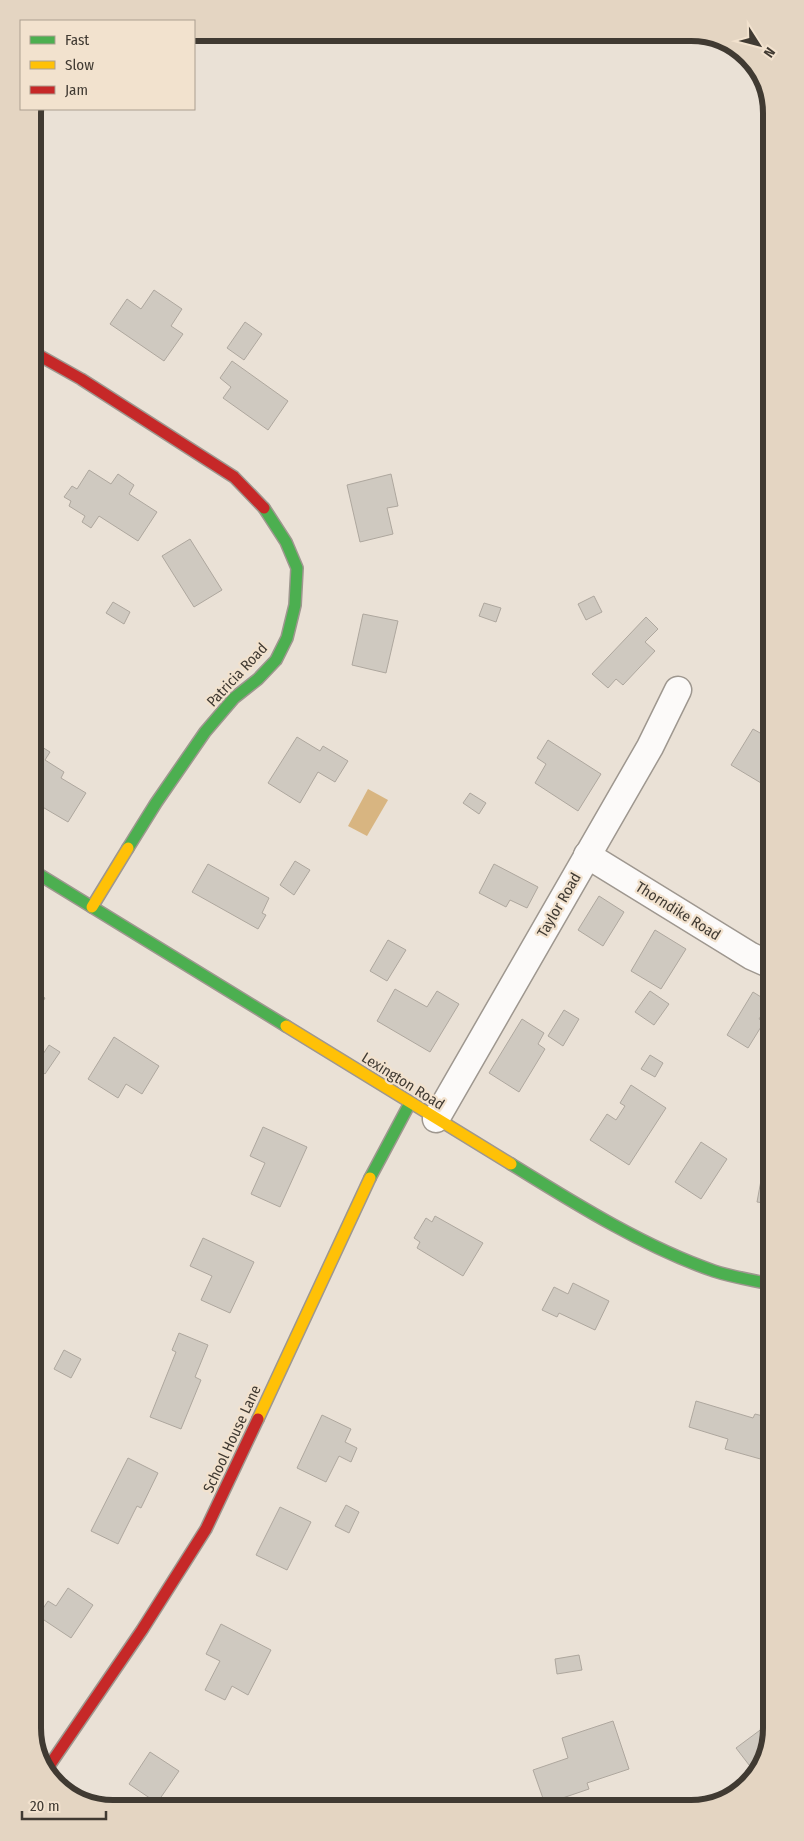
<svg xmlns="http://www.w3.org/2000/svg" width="804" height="1841" viewBox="0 0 804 1841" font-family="'Fira Sans Condensed',sans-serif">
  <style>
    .water { fill: #d8b581 }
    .building { fill: #cfc9c0; stroke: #aea79e }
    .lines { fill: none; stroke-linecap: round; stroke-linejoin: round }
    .street-casing { stroke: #9e978f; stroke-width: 29 }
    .fast-casing { stroke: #9e978f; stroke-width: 14 }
    .slow-casing { stroke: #9e978f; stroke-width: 14 }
    .jam-casing { stroke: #9e978f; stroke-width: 14 }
    .street { stroke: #fcfaf9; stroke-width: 26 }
    .fast { stroke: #4caf50; stroke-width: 11 }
    .slow { stroke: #ffc107; stroke-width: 11 }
    .jam { stroke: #c62828; stroke-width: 11 }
    .labels { text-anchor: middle; stroke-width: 4.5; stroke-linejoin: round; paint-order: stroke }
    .street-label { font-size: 15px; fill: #403a32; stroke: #f2e2ce }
    .rim { fill: none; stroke: #403a32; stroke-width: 6 }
  </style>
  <rect width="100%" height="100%" fill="#eae1d6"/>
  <polygon class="water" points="368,789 388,800 367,836 348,826"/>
  <g class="building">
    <polygon points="154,290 182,309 171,326 183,334 164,361 110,324 127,299 141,309"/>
    <polygon points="245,322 262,334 244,360 227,348"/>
    <polygon points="232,361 288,401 268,430 223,398 231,387 220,378"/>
    <polygon points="89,470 111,484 118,474 134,485 129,494 157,512 138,541 99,516 91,528 82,522 85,516 69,506 71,501 64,497 72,486 77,489"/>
    <polygon points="391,474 398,506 387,508 393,534 360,542 347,485"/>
    <polygon points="190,539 222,590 194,607 162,556"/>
    <polygon points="594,596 602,612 586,620 578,604"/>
    <polygon points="113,602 130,612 124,624 106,613"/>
    <polygon points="484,603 501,608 496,622 479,616"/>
    <polygon points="363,614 398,621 386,673 352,665"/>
    <polygon points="646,617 658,629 645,642 655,651 623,685 616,679 608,688 592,674"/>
    <polygon points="753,729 769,738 769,780 766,786 731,765"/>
    <polygon points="297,737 320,751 323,746 348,761 335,782 318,772 300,803 268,783"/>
    <polygon points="548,740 601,774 578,811 535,783 546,764 537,758"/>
    <polygon points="34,742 50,752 45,760 64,772 61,778 86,793 68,822 34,802"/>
    <polygon points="470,793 486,803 479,814 463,803"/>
    <polygon points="295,861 310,870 294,895 280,885"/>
    <polygon points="208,864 269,898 262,913 266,915 258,929 192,892"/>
    <polygon points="494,864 538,887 527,908 510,900 506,907 479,893"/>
    <polygon points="599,896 624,912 603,946 578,930"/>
    <polygon points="655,930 686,949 661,989 631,971"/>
    <polygon points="388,940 406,950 387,981 370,971"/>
    <polygon points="395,989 427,1007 437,991 459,1004 430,1052 377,1021"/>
    <polygon points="650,991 669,1004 654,1025 635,1012"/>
    <polygon points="35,992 45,998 35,1015"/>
    <polygon points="753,992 769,1002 759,1019 764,1022 748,1048 727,1035"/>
    <polygon points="564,1010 579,1019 563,1046 548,1036"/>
    <polygon points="522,1019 544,1033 538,1044 545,1049 519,1092 489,1073"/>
    <polygon points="114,1037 159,1066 142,1094 126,1084 118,1098 88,1079"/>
    <polygon points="49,1045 60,1052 45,1074 35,1066"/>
    <polygon points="650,1055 663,1063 655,1077 641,1069"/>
    <polygon points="631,1085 666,1108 629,1165 590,1140 607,1114 616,1120 625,1106 620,1103"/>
    <polygon points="263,1127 307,1147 280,1207 251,1194 265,1163 250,1156"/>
    <polygon points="701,1142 727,1159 701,1199 675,1182"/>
    <polygon points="764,1164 770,1165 770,1204 757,1202"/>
    <polygon points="435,1216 483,1243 463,1276 417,1248 420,1242 414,1238 426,1218 432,1222"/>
    <polygon points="36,1238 40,1266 36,1266"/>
    <polygon points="203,1238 254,1262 230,1313 201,1300 212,1276 190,1266"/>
    <polygon points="573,1283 609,1301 595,1330 559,1313 557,1317 542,1310 554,1287 568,1294"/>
    <polygon points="179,1333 208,1345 195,1377 201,1380 181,1429 150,1417 176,1352 172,1350"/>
    <polygon points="64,1350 81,1359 71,1378 54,1369"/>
    <polygon points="696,1401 753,1418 755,1414 771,1418 768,1429 771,1429 771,1462 725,1449 728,1439 689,1427"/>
    <polygon points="322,1415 351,1429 345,1442 357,1448 351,1462 339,1456 326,1482 297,1468"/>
    <polygon points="128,1458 158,1473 141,1508 137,1506 118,1544 91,1531"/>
    <polygon points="346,1505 359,1512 349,1533 335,1526"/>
    <polygon points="280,1507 311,1522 287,1570 256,1555"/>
    <polygon points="68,1588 93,1605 71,1638 38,1616 48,1601 56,1606"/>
    <polygon points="37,1620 43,1625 37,1636"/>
    <polygon points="221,1624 271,1650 248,1695 232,1686 225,1700 205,1690 220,1661 206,1654"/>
    <polygon points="579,1655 582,1670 557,1674 555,1659"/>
    <polygon points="613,1721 629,1769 587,1783 589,1789 545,1804 533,1770 568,1758 562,1738"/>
    <polygon points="771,1722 771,1728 756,1774 736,1748"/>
    <polygon points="150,1752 179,1771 157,1803 129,1784"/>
  </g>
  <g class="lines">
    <g class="street-casing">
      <g id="street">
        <polyline points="587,855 751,956 769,964"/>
        <polyline points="436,1119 650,747 678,690"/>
      </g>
    </g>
    <g class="fast-casing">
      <g id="fast">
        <polyline points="128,848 156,803 205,732 234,698 258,679 276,660 287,638 295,605 297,568 286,542 264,508"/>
        <polyline points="35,872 286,1026"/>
        <path d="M511 1164C574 1203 644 1247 714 1271 732 1277 752 1280 770 1284"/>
        <polyline points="370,1178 410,1103"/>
      </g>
    </g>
    <g class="slow-casing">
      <g id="slow">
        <polyline points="92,907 128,848"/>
        <polyline points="286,1026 511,1164"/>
        <polyline points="258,1419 370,1178"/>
      </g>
    </g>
    <g class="jam-casing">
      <g id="jam">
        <polyline points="33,352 81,379 234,477 264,508"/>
        <polyline points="47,1769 142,1630 206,1529 258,1419"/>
      </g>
    </g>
    <use href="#street" class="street"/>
    <use href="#fast" class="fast"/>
    <use href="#slow" class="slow"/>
    <use href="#jam" class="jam"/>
  </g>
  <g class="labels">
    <g class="street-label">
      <text transform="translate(237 675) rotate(-47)" y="5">Patricia Road</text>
      <text transform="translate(559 905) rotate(-60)" y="5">Taylor Road</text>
      <text transform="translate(678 911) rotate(32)" y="5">Thorndike Road</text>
      <text transform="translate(403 1081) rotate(32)" y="5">Lexington Road</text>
      <text transform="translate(232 1439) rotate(-65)" y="5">School House Lane</text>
    </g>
  </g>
  <path d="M0 0H804V1841H0ZM113 41H691A72 72 0 0 1 763 113V1728A72 72 0 0 1 691 1800H113A72 72 0 0 1 41 1728V113A72 72 0 0 1 113 41Z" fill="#e4d5c2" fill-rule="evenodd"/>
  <path class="rim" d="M113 41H691A72 72 0 0 1 763 113V1728A72 72 0 0 1 691 1800H113A72 72 0 0 1 41 1728V113A72 72 0 0 1 113 41Z"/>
  <rect x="20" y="20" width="175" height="90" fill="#f2e2ce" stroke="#ab9f90"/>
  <rect x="30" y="36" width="25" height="8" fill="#4caf50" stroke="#ab9f90"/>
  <text x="65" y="45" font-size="15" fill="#403a32">Fast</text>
  <rect x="30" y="61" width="25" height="8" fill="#ffc107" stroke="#ab9f90"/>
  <text x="65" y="70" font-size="15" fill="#403a32">Slow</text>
  <rect x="30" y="86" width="25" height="8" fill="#c62828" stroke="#ab9f90"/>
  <text x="65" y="95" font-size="15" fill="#403a32">Jam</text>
  <g transform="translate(759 45) rotate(126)" stroke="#f2e2ce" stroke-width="4" paint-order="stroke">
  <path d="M0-4L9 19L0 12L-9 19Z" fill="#403a32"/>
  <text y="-8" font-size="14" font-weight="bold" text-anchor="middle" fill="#403a32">N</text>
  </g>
  <path d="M22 1811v8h84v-8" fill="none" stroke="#403a32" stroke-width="2.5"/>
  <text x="30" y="1811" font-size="15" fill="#403a32" stroke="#f2e2ce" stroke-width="4" paint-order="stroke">20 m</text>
</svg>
